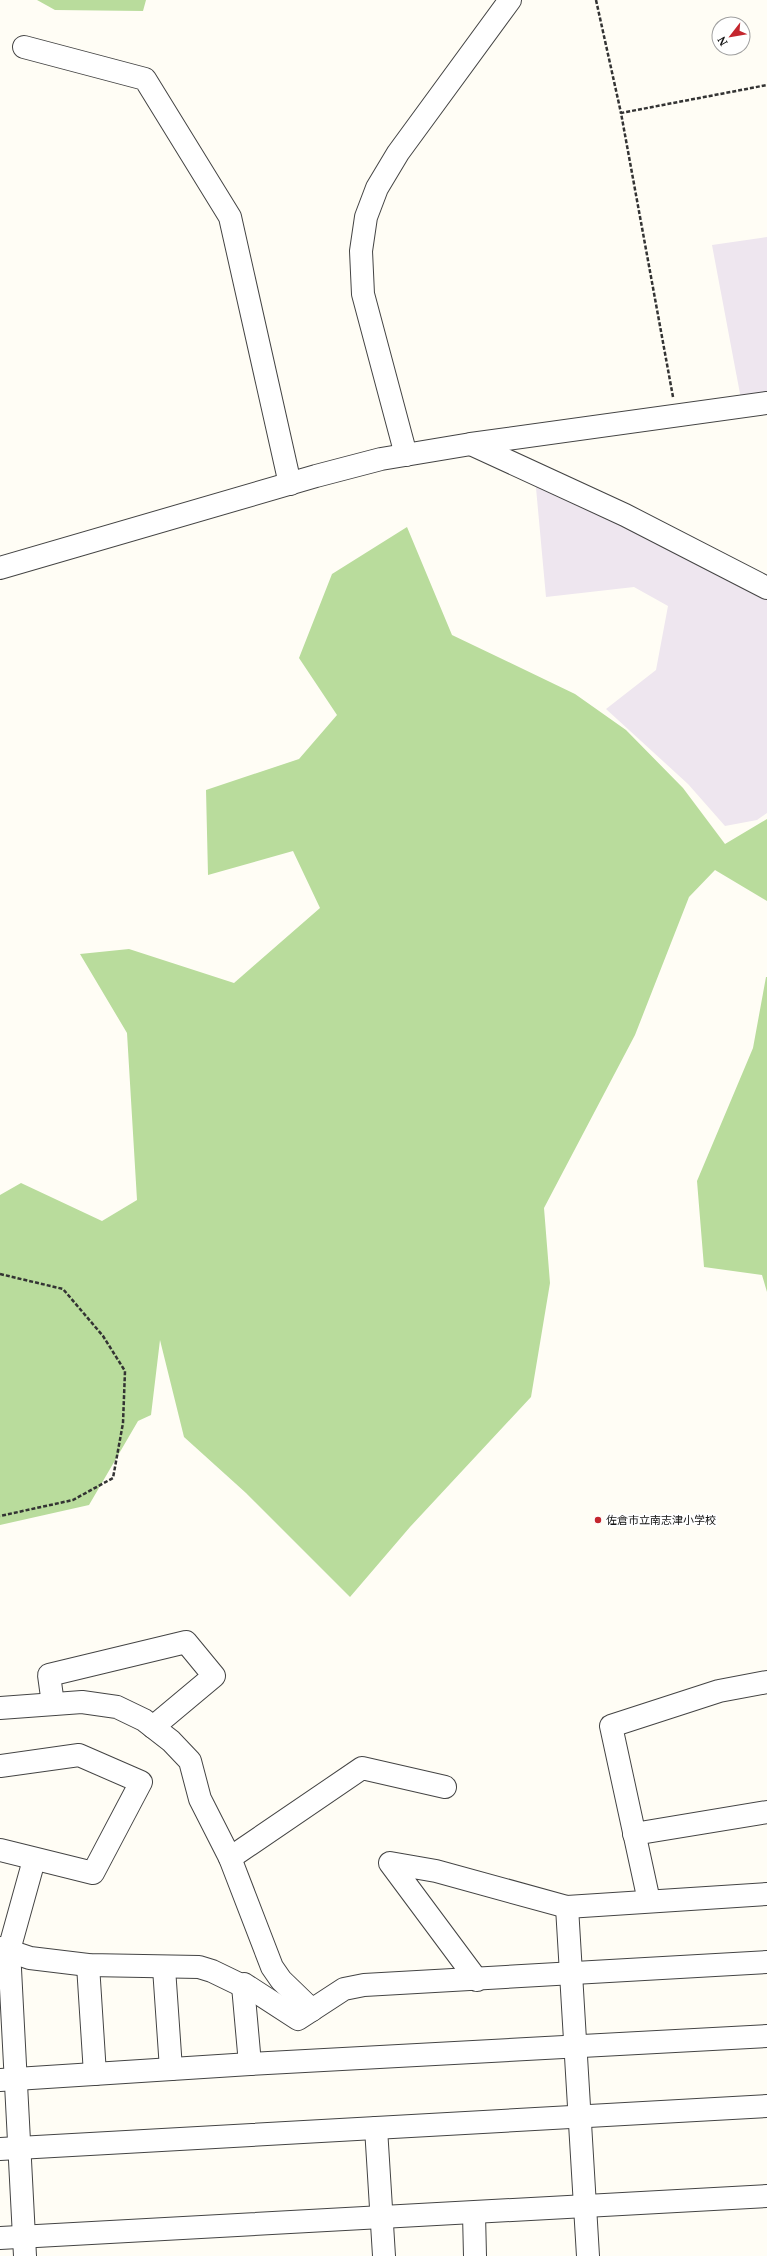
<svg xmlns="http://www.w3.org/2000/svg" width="767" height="2256" viewBox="0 0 767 2256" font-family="'PT Serif','Noto Sans JP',serif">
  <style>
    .industrial { fill: #eee6ef }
    .forest { fill: #b9dc9c }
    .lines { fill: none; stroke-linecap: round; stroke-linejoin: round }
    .minor-casing { stroke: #444; stroke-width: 24 }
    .path { stroke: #333; stroke-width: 2.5; stroke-dasharray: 4 2; stroke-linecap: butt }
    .minor { stroke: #fff; stroke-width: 22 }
    .poi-dot { fill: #c4262e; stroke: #fff; stroke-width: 1.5 }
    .labels { text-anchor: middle; stroke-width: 4; stroke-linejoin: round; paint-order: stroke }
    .poi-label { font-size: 11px; fill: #111; stroke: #fff; text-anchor: start }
  </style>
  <rect width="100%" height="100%" fill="#fffdf5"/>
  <g class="industrial">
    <polygon points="767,237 767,395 741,399 712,245"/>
    <polygon points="535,477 767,598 767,813 757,820 725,826 688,784 606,709 656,670 668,606 634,587 546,597"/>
  </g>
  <g class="forest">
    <polygon points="37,0 146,0 143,11 55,10"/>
    <polygon points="407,527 452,635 575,694 626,730 683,788 725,844 767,819 767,901 715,870 689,897 635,1035 544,1208 550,1283 531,1397 410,1527 350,1597 246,1493 184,1437 160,1340 151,1415 138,1421 89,1505 0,1525 0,1195 21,1183 102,1221 137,1200 127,1033 80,954 129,949 234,983 320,908 293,851 208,875 206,790 299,759 337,715 299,658 332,574"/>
    <polygon points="766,977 767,977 767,1292 762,1275 704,1267 697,1181 753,1048"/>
  </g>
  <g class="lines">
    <g class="minor-casing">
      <g id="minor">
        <polyline points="24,47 145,79 230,217 290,484"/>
        <polyline points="471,444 625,515 767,588"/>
        <polyline points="406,455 363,294 361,251 366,217 377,188 398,153 510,0"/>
        <polyline points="0,568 316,476 381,459 471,444 767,403"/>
        <polyline points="53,1704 49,1675 186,1642 214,1676 153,1727"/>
        <polyline points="0,1708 82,1702 117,1707 144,1720 171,1741 190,1761 200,1799 230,1858 272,1967 281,1980 312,2010"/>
        <polyline points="0,1766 79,1755 141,1782 93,1873 0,1850"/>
        <polyline points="634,1834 767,1812"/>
        <polyline points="230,1858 362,1768 445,1787"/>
        <polyline points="649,1901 611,1726 719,1691 767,1682"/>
        <polyline points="567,1907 588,2256"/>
        <polyline points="0,1948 30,1958 88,1965 199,1967 212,1971 243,1986 244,1984 298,2019 344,1989 364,1985 767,1962"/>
        <polyline points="88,1965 95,2074"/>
        <polyline points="164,1968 171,2069"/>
        <polyline points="477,1980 390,1863 436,1871 567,1907 767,1894"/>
        <polyline points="243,1986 250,2064"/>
        <polyline points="0,2080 250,2064 767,2036"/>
        <polyline points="376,2128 384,2256"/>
        <polyline points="0,2149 767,2106"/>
        <polyline points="474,2214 475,2256"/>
        <polyline points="0,2238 767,2196"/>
        <polyline points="25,2256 9,1950 34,1860"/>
      </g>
    </g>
    <g class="path">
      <polyline points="596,0 621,113"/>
      <polyline points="673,397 621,113 767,85"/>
      <polyline points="0,1274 63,1289 103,1336 125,1371 123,1423 113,1478 73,1500 0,1516"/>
    </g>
    <use href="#minor" class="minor"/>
  </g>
  <circle class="poi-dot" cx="598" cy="1520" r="4"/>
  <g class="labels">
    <g class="poi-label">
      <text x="606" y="1524">佐倉市立南志津小学校</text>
    </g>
  </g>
  <g transform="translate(731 36) rotate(239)"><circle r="19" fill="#ffffff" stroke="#a0a0a0"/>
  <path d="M0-3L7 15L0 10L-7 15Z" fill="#c4262e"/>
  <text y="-6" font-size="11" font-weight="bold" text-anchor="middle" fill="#111111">N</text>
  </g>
</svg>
